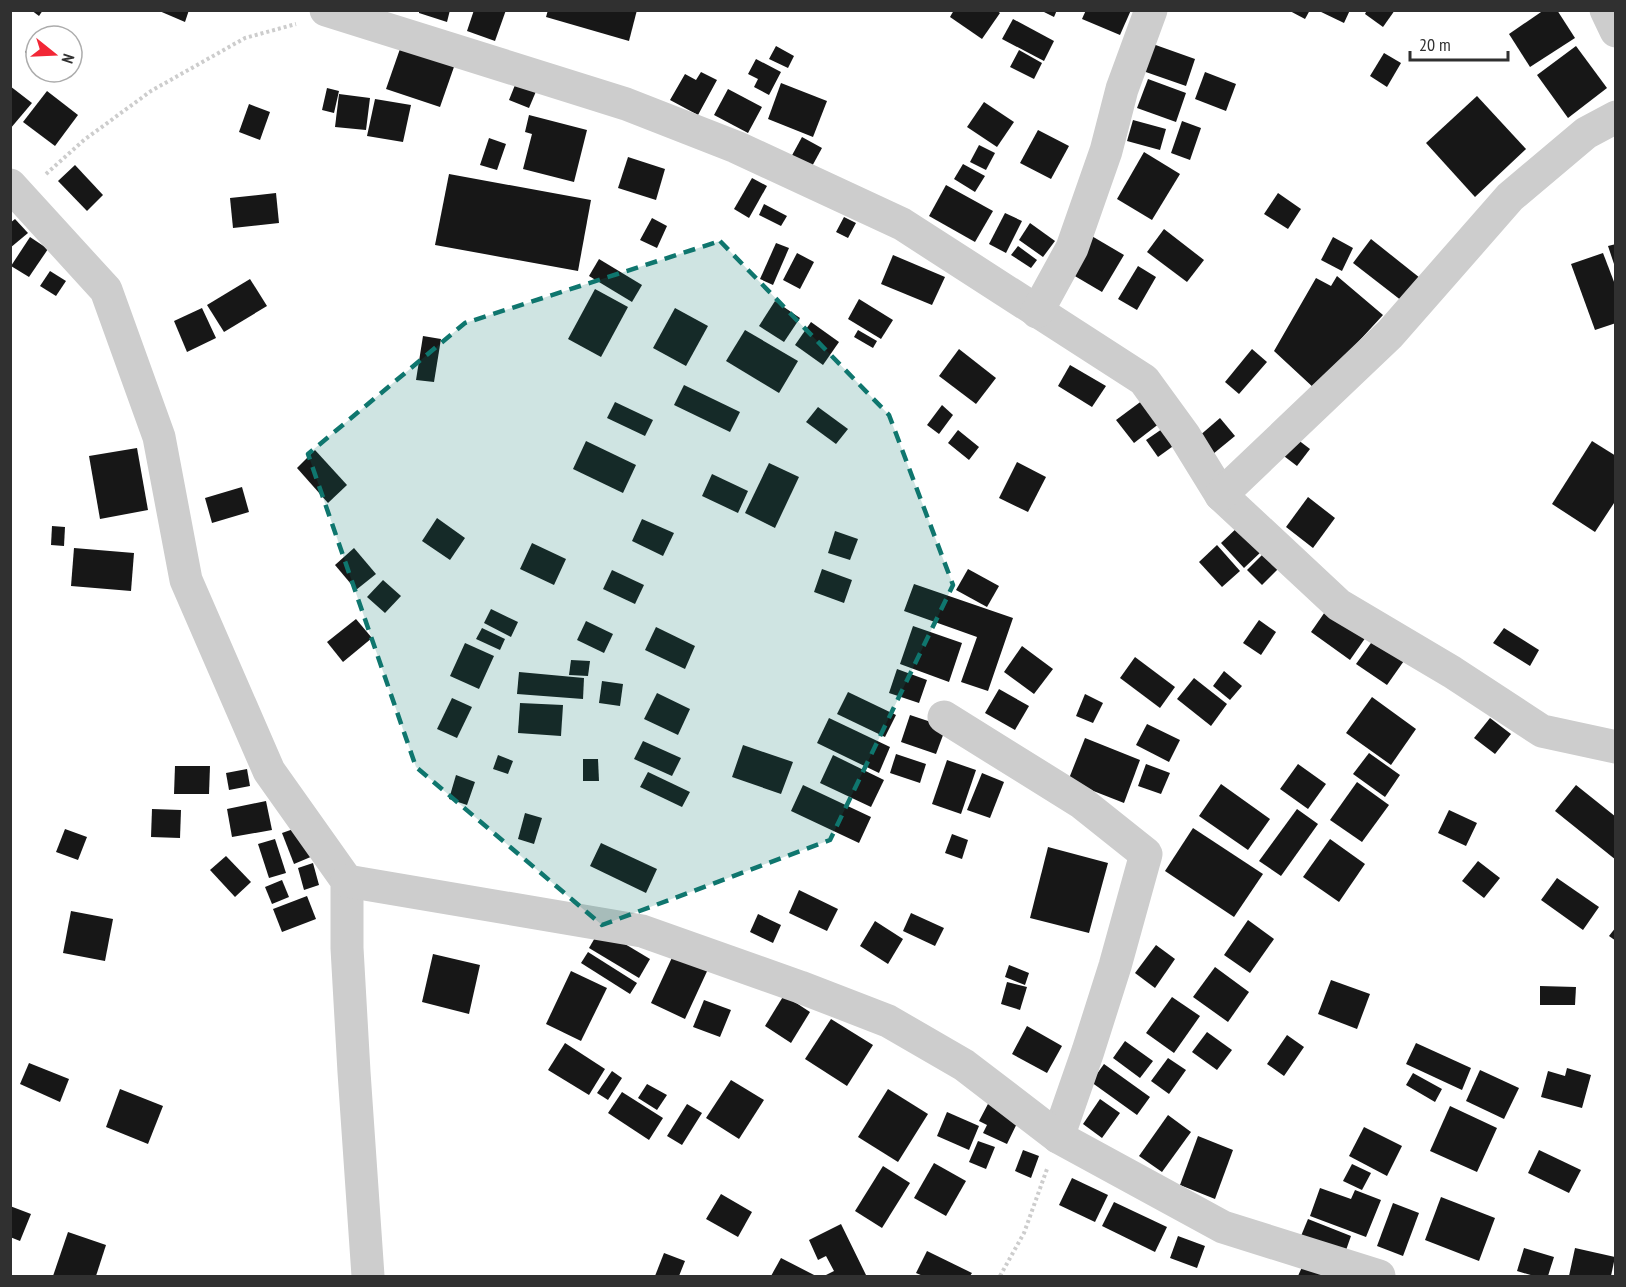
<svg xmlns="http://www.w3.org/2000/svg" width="1626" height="1287" viewBox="0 0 1626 1287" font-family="'PT Sans Narrow',sans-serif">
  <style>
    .building { fill: #171717 }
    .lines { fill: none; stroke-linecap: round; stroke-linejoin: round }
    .path { stroke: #cdcdcd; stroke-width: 4; stroke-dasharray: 3 3; stroke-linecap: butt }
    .minor { stroke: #cdcdcd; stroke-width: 33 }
    .tertiary { stroke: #cdcdcd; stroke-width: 33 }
    .marked { fill: #0f766e; fill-opacity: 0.2; stroke: #0f766e; stroke-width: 4.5; stroke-dasharray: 12 8; stroke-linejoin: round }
  </style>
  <rect width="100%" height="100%" fill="#fff"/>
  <g class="building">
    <polygon points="31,10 43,10 39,16"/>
    <polygon points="157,10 189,10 185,22"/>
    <polygon points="419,10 450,10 447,22 419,13"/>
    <polygon points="474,10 506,10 495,41 467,31"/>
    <polygon points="548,10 637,10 629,41 546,17"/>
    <polygon points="954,10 996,10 1000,13 982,39 950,17"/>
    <polygon points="1040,10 1057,10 1054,17"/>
    <polygon points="1086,10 1131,10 1120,35 1082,19"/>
    <polygon points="1288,10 1310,10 1305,19"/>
    <polygon points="1317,10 1350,10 1344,23"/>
    <polygon points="1367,10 1395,10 1383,27 1365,14"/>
    <polygon points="1544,10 1557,10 1575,38 1530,67 1509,34"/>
    <polygon points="1013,19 1054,41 1044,61 1002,39"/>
    <polygon points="33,42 36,45 36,62 25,52"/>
    <polygon points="1150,43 1195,59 1186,86 1140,70"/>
    <polygon points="401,46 455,64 440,107 386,89"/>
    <polygon points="776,46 794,56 788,68 769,59"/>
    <polygon points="1576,46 1607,88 1568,118 1537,75"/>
    <polygon points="1019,50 1042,63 1034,79 1010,67"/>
    <polygon points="1384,53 1401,63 1387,87 1370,76"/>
    <polygon points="756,59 781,72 769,95 754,87 758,79 748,74"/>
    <polygon points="701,72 717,80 698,115 670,100 685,74 696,80"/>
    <polygon points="1205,72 1236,84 1226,111 1195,99"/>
    <polygon points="1148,79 1186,93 1176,122 1137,108"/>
    <polygon points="517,80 537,89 529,108 509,100"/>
    <polygon points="781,83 827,101 813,137 768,119"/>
    <polygon points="10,86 32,103 10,129"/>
    <polygon points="327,88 339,91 334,113 322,110"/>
    <polygon points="728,89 762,107 748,133 714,115"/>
    <polygon points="47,91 78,115 55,146 23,122"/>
    <polygon points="339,94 370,98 366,130 335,127"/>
    <polygon points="1477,96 1526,149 1475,197 1426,143"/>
    <polygon points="375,99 411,105 403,142 367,136"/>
    <polygon points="984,102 1014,122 997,147 967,127"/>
    <polygon points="249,104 270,112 260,140 239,132"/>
    <polygon points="529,115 587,130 574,182 523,169 532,134 525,132"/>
    <polygon points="1133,120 1166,129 1160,150 1127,141"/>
    <polygon points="1182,121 1201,128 1190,160 1171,153"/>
    <polygon points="1038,130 1069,146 1051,179 1020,163"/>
    <polygon points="802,137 822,148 810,170 790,159"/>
    <polygon points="489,138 506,144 497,170 480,165"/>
    <polygon points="979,145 995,153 986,170 970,162"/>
    <polygon points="1144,152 1180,174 1152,220 1117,199"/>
    <polygon points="628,157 665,169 656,200 618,188"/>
    <polygon points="963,164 985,176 975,192 954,179"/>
    <polygon points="75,165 103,195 87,211 58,181"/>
    <polygon points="449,174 591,200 578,271 435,245"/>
    <polygon points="752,178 767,186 749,218 734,209"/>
    <polygon points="946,185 993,211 975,242 929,216"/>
    <polygon points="276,193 279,223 233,228 230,198"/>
    <polygon points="1278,193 1301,209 1288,229 1264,214"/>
    <polygon points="764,204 787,216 781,226 759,215"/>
    <polygon points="1005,213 1022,221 1006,253 989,244"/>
    <polygon points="844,217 856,223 848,238 836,232"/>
    <polygon points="652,218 667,226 657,248 640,240"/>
    <polygon points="15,219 28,233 10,248 10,223"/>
    <polygon points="1030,223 1055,241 1043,257 1019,240"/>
    <polygon points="1164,229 1204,260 1187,282 1147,252"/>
    <polygon points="1090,235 1124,255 1102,292 1068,272"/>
    <polygon points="30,237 48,249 29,277 11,266"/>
    <polygon points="1333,237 1353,248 1342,271 1321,260"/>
    <polygon points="1371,239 1420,278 1402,301 1353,263"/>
    <polygon points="776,243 789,248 773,285 760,279"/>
    <polygon points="1616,244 1616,267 1615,267 1608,246"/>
    <polygon points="1018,246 1037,260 1031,268 1011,255"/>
    <polygon points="797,253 814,262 800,289 783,280"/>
    <polygon points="1603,253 1616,287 1616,323 1595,330 1571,264"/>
    <polygon points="893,255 945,277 932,305 881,284"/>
    <polygon points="599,259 642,285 632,302 589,276"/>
    <polygon points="1138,266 1156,277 1137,310 1118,299"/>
    <polygon points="50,271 66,281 56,296 40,286"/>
    <polygon points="1337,276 1383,315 1315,389 1274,351 1316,278 1331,286"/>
    <polygon points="250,279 267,306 224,332 207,305"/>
    <polygon points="595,289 628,307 601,357 568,339"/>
    <polygon points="859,299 893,320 881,339 848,319"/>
    <polygon points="775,301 800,318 784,342 759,326"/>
    <polygon points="202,308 216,338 187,352 174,321"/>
    <polygon points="675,308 708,326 686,366 653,348"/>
    <polygon points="811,322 839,342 823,365 795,345"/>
    <polygon points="745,330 798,361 779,393 726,361"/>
    <polygon points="858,330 877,341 873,348 854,337"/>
    <polygon points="423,336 441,339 434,382 416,380"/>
    <polygon points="959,349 996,378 976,404 939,376"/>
    <polygon points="1252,349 1267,362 1239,394 1225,382"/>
    <polygon points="1070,365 1106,386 1092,407 1058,386"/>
    <polygon points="684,385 740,412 730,432 674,405"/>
    <polygon points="1143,400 1160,423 1134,443 1116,420"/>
    <polygon points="615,402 653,420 645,436 607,418"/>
    <polygon points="942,405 953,415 939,434 927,425"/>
    <polygon points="818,407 848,429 836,444 806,422"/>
    <polygon points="1220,418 1235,436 1213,454 1198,437"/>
    <polygon points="1165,427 1176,444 1158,457 1146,440"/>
    <polygon points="958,430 979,447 969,460 948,443"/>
    <polygon points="1289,433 1310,449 1297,466 1276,450"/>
    <polygon points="586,441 636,465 623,493 573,469"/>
    <polygon points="1592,441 1616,456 1616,500 1595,532 1552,504"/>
    <polygon points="137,448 148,510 100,519 89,456"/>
    <polygon points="315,450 347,485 328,503 297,468"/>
    <polygon points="1017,462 1046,477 1028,512 999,498"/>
    <polygon points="769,463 799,477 775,528 745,513"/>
    <polygon points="712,474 748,491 738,513 702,496"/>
    <polygon points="242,487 249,512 212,523 205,498"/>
    <polygon points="1308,497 1335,518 1313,548 1286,527"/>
    <polygon points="437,518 465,538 450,560 422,541"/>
    <polygon points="642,519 674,533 663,556 632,541"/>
    <polygon points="52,526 65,527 64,546 51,545"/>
    <polygon points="1239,526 1262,551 1244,568 1221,543"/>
    <polygon points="835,531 858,539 850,560 828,553"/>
    <polygon points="532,543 566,559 554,585 520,569"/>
    <polygon points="1217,545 1240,571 1222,587 1199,562"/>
    <polygon points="74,548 134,553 131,591 71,586"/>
    <polygon points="354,548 376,574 356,590 335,565"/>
    <polygon points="1266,551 1281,566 1262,585 1247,570"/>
    <polygon points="822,569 852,580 844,603 814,592"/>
    <polygon points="968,569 999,586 987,607 956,590"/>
    <polygon points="612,570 644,585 635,604 603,589"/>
    <polygon points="383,580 401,596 385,613 367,597"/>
    <polygon points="914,584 1013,618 988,691 961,682 977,637 904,611"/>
    <polygon points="491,609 518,622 511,637 484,623"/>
    <polygon points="1327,609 1366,637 1350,660 1311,632"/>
    <polygon points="356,619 372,638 343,662 327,642"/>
    <polygon points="1259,620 1276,632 1261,655 1243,643"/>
    <polygon points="586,621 613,634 604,653 577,640"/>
    <polygon points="913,626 962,643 949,682 900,664"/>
    <polygon points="656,627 695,646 685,669 645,650"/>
    <polygon points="482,628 505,639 500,650 476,639"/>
    <polygon points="1504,628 1539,650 1530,666 1493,643"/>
    <polygon points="1376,636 1406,658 1387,685 1356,664"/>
    <polygon points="465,643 494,656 479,689 450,676"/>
    <polygon points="1022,646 1053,669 1034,694 1004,672"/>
    <polygon points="1135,657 1175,687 1160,708 1120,678"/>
    <polygon points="571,660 590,661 588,676 569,675"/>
    <polygon points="897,669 927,680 919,703 889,693"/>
    <polygon points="1224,671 1242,686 1230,700 1213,686"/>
    <polygon points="519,672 584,678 583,699 517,694"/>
    <polygon points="1194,678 1227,704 1211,726 1177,699"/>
    <polygon points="602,681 623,684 620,706 599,703"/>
    <polygon points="999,689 1029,706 1015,730 985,713"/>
    <polygon points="848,692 896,715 885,737 837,714"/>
    <polygon points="657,693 690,709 678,735 644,719"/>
    <polygon points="1085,694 1103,703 1093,723 1076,716"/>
    <polygon points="1372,697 1416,729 1391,765 1346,733"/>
    <polygon points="452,698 472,707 457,738 437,729"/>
    <polygon points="520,703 563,705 561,736 518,733"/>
    <polygon points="910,715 946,727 936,754 901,742"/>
    <polygon points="829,718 890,747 879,773 817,743"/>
    <polygon points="1490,718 1511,734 1495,754 1474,738"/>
    <polygon points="1147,724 1180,740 1169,762 1136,745"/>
    <polygon points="1085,738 1140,760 1124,803 1068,781"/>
    <polygon points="643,741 681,758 672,776 634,759"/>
    <polygon points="743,745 793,762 781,794 732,777"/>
    <polygon points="1369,753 1400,775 1385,797 1353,774"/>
    <polygon points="896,754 926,764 920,783 890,773"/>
    <polygon points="498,755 513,761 508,774 493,769"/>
    <polygon points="833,755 884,780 871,807 820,783"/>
    <polygon points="583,759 598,759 599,781 583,781"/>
    <polygon points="947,760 976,770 961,814 932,804"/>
    <polygon points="1146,764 1170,773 1161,794 1138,786"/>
    <polygon points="1298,764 1326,784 1308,809 1280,789"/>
    <polygon points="175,766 210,766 209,794 174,794"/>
    <polygon points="247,769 250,786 229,790 226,773"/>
    <polygon points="648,772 690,792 682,807 640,787"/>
    <polygon points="982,773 1004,782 990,818 967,810"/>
    <polygon points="456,775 475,782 467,805 449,799"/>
    <polygon points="1357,782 1389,805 1362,842 1330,820"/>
    <polygon points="1221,784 1270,819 1248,850 1199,816"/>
    <polygon points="803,785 871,817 859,843 791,811"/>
    <polygon points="1576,785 1616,817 1616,860 1555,811"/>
    <polygon points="266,801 272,830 232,837 227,809"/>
    <polygon points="152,809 181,810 180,838 151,837"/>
    <polygon points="1297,809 1318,824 1281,876 1259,861"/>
    <polygon points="1449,810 1477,823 1466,846 1438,833"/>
    <polygon points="525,813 542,818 534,844 518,839"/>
    <polygon points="302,826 313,856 294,864 282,833"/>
    <polygon points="1193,828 1263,874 1234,917 1165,871"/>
    <polygon points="65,829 87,837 78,860 56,852"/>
    <polygon points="952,834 968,840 962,859 945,853"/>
    <polygon points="275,839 286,873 269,878 258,844"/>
    <polygon points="1330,839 1365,864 1339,902 1303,877"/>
    <polygon points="601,843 657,869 646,893 590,866"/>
    <polygon points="1048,847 1108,863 1089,933 1030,918"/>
    <polygon points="226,856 251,882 235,897 210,870"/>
    <polygon points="1478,861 1500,878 1484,898 1462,881"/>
    <polygon points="313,863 319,885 304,890 298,868"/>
    <polygon points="1557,878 1599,907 1583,930 1541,900"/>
    <polygon points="282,880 289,897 272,904 265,887"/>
    <polygon points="799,890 838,909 827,931 789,913"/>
    <polygon points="307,896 316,919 282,932 273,909"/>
    <polygon points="71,911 113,919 105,961 63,953"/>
    <polygon points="911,913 944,928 935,946 903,931"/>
    <polygon points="758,914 781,925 773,943 750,932"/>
    <polygon points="1248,920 1274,939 1250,973 1224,955"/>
    <polygon points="875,921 903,939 888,964 860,946"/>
    <polygon points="1616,927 1616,941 1609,936"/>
    <polygon points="600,929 650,959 639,978 589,948"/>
    <polygon points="1156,945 1175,959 1155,988 1135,973"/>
    <polygon points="675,951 709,967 685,1019 651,1003"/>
    <polygon points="588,952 637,983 630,994 581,963"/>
    <polygon points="433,954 480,965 469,1014 422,1002"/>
    <polygon points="1009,965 1029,973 1025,985 1005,977"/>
    <polygon points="1215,967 1249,992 1228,1022 1193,997"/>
    <polygon points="571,971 607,988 581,1041 546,1024"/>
    <polygon points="1331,980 1370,994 1357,1029 1318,1014"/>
    <polygon points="1007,982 1027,987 1020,1010 1001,1004"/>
    <polygon points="1540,986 1576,987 1575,1005 1540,1005"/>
    <polygon points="784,995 810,1012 791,1043 765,1026"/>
    <polygon points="1172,997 1200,1016 1174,1053 1146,1033"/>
    <polygon points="704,1000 731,1010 720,1037 693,1027"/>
    <polygon points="831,1019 873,1045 847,1086 805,1059"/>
    <polygon points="1027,1026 1062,1046 1047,1073 1012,1054"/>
    <polygon points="1207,1032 1232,1050 1217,1070 1192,1052"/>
    <polygon points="1287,1035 1304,1047 1284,1076 1267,1064"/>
    <polygon points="1125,1041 1153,1061 1140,1078 1113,1058"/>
    <polygon points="565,1043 605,1069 589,1095 548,1070"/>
    <polygon points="1416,1043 1471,1068 1462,1090 1406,1064"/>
    <polygon points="1168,1058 1186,1070 1169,1094 1151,1081"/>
    <polygon points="29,1063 69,1079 60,1102 20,1084"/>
    <polygon points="1104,1064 1150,1097 1137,1115 1091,1082"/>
    <polygon points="1567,1068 1591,1075 1582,1108 1541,1097 1548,1071 1565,1076"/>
    <polygon points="1480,1070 1519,1088 1504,1119 1466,1101"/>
    <polygon points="612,1071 622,1078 608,1100 597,1093"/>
    <polygon points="1413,1073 1442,1089 1435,1102 1406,1085"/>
    <polygon points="731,1080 764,1100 739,1139 706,1118"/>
    <polygon points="647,1084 667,1095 657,1110 638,1098"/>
    <polygon points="120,1089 163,1106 148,1144 106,1127"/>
    <polygon points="888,1089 928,1114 898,1162 858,1137"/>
    <polygon points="622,1092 663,1118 649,1140 608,1113"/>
    <polygon points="1100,1099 1120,1113 1102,1138 1083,1124"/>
    <polygon points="989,1102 1020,1117 1007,1144 983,1133 987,1125 979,1121"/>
    <polygon points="687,1104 702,1113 682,1145 667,1136"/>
    <polygon points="1450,1106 1497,1128 1477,1172 1430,1151"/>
    <polygon points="947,1112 979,1126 969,1150 937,1136"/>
    <polygon points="1168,1115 1191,1132 1162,1172 1139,1156"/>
    <polygon points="1364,1127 1402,1146 1387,1176 1349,1156"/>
    <polygon points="1198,1136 1233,1150 1215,1199 1180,1185"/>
    <polygon points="978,1141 995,1147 986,1169 969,1162"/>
    <polygon points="1023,1150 1039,1156 1031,1178 1015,1171"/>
    <polygon points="1539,1150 1581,1170 1569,1193 1528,1173"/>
    <polygon points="934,1163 966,1181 946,1216 914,1198"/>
    <polygon points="1352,1164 1371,1173 1362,1190 1343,1181"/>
    <polygon points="883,1166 910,1183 882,1228 855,1211"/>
    <polygon points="1072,1178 1108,1195 1095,1222 1059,1205"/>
    <polygon points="1320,1188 1351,1199 1355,1190 1381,1200 1366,1237 1310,1216"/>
    <polygon points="721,1194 752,1212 738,1237 706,1219"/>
    <polygon points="1441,1197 1495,1218 1479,1261 1425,1240"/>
    <polygon points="1114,1202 1167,1227 1155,1252 1102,1226"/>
    <polygon points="1393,1203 1419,1213 1403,1256 1377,1246"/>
    <polygon points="10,1206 31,1214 20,1241 10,1237"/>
    <polygon points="1308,1219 1351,1236 1345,1253 1301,1236"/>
    <polygon points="841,1224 866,1275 863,1276 827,1276 826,1275 834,1271 826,1256 818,1260 809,1240"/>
    <polygon points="68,1232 106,1245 96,1276 53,1276"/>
    <polygon points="1178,1236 1205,1246 1197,1268 1170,1258"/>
    <polygon points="1524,1248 1554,1257 1548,1276 1534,1276 1517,1271"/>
    <polygon points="1575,1248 1615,1257 1611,1276 1569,1276"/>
    <polygon points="927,1251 972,1273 970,1276 923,1276 916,1273"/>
    <polygon points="664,1253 685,1261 679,1276 655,1276"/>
    <polygon points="781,1258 816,1276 771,1276"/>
    <polygon points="1302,1267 1327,1276 1298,1276"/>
  </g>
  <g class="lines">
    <g class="path">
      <polyline points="46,174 84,140 151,91 245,38 296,24"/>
      <polyline points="1000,1276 1024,1233 1047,1169"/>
    </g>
    <g class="minor">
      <polyline points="326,10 626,104 736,147 902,224 1144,380 1184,435 1221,495 1339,605 1452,672 1542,731 1616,747"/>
      <polyline points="10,185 106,290 159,437 186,580 269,771 347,881 347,948 354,1072 368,1276"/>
      <polyline points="1037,312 1072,248 1106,151 1122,89 1151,10"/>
      <polyline points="1221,495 1390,334 1510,197 1586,133 1616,117"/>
      <polyline points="944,717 1082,803 1146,854 1115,966 1088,1051 1058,1137"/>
      <polyline points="347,881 642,931 800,987 888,1021 964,1065 1058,1137 1223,1227 1379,1276"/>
    </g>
    <polyline class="tertiary" points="1606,10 1616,31"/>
  </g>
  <path class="marked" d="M720 241 889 415 953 585 830 840 602 925 416 767 308 454 465 323Z"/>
  <rect width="1626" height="1287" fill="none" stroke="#303030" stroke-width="24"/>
  <g transform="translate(54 54) rotate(108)"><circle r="28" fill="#ffffff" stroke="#acacac" stroke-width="1.5"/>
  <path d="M0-4.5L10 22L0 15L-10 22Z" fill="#f22736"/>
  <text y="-9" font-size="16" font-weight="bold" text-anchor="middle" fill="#303030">N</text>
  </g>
  <path d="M1410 51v9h98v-9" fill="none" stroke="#303030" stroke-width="3"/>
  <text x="1419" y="51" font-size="18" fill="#303030" stroke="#ffffff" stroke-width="4.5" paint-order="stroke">20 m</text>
</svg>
